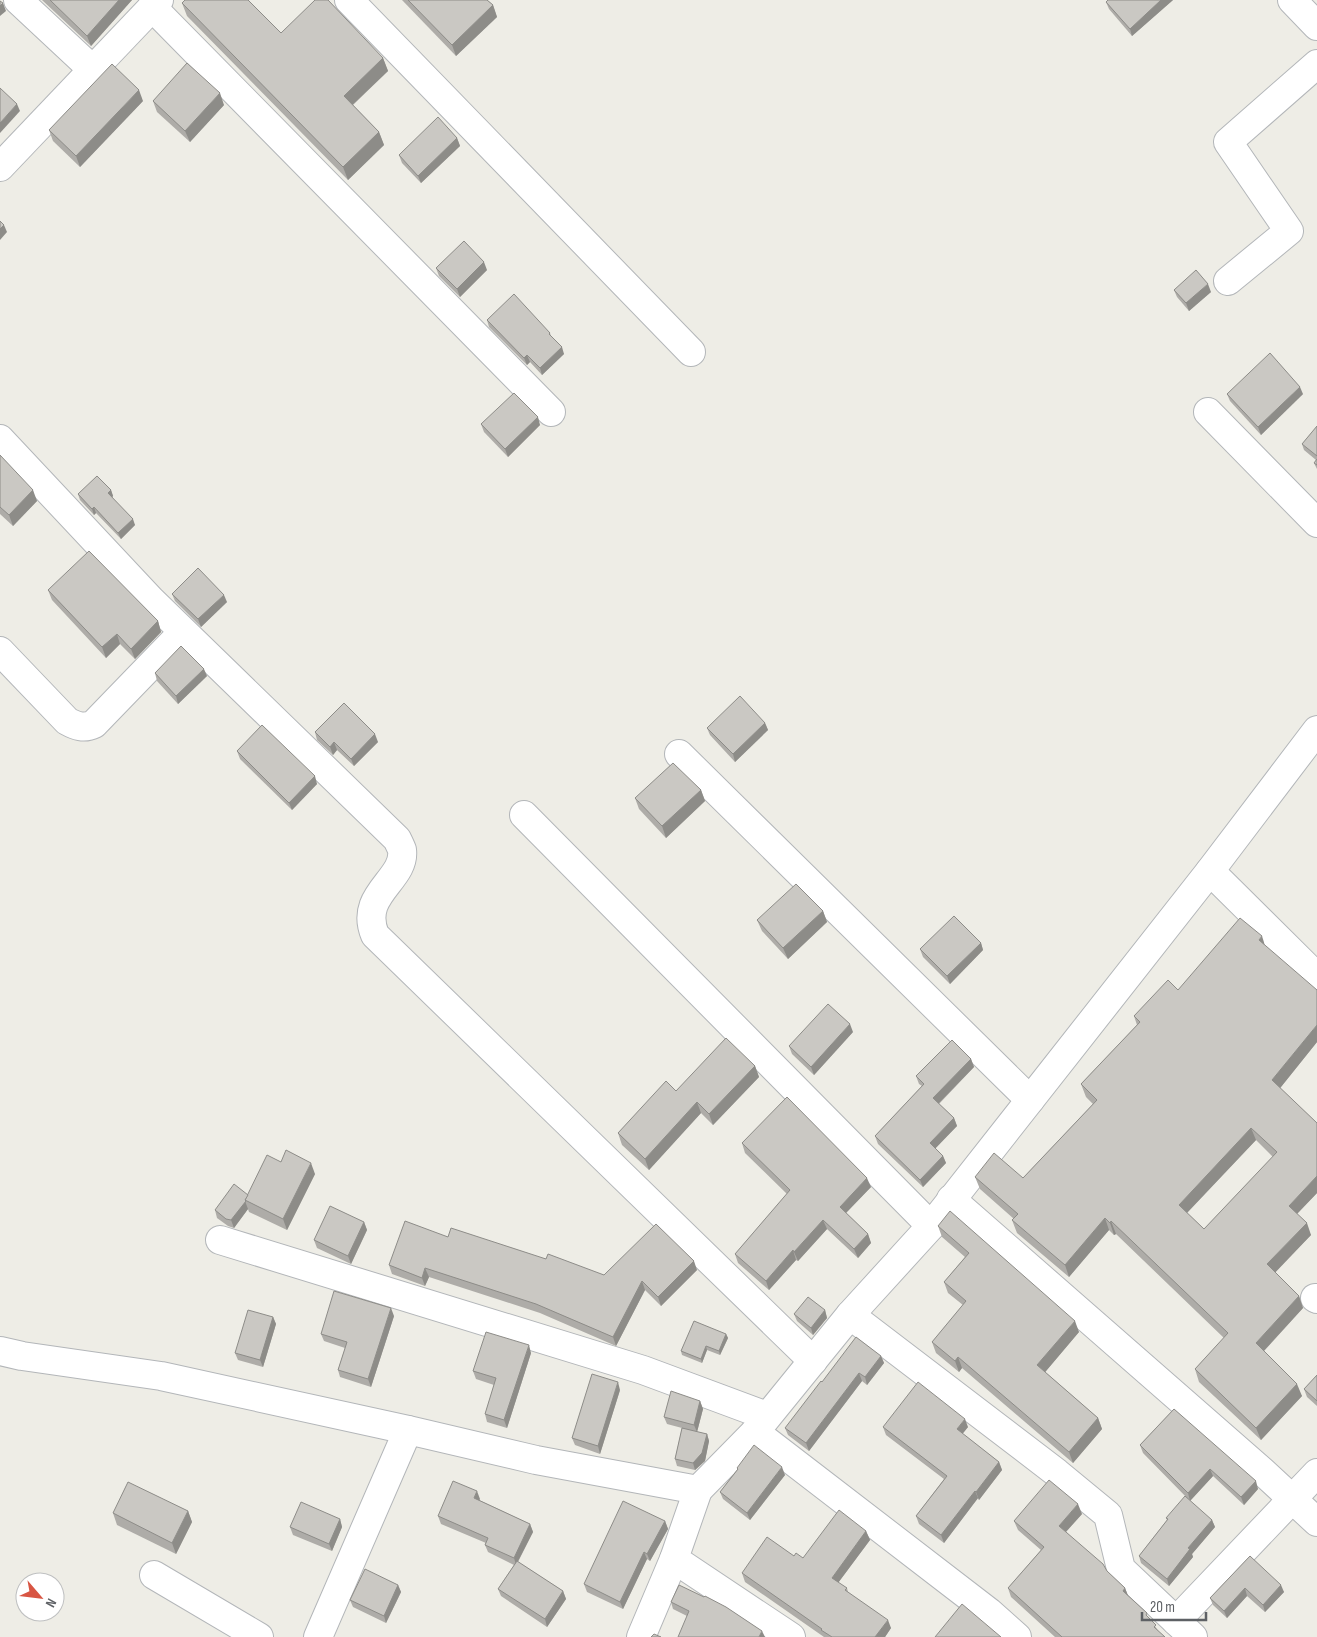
<svg xmlns="http://www.w3.org/2000/svg" width="1317" height="1637" viewBox="0 0 1317 1637" font-family="'Sofia Sans Condensed',sans-serif">
  <style>
    .lines { fill: none; stroke-linecap: round; stroke-linejoin: round }
    .minor-casing { stroke: #b3b6b9; stroke-width: 30 }
    .minor { stroke: #fff; stroke-width: 28 }
    .wall { fill: #aeaca8; fill-rule: evenodd }
    .shaded-wall { fill: #8d8c88 }
    .building { fill: #cac8c3; stroke: #8d8c88; fill-rule: evenodd }
  </style>
  <rect width="100%" height="100%" fill="#eeede6"/>
  <g class="lines">
    <g class="minor-casing">
      <g id="minor">
        <polyline points="18,0 93,70"/>
        <polyline points="349,0 691,352"/>
        <polyline points="1292,0 1317,26"/>
        <polyline points="152,7 551,412"/>
        <polyline points="0,167 159,0"/>
        <polyline points="1228,281 1289,231 1228,142 1317,64"/>
        <polyline points="1208,412 1317,523"/>
        <path d="M0 439 151 600 397 839C399 843 401 847 402 850 406 880 358 894 375 935L813 1361"/>
        <path d="M0 651 67 721C76 726 84 729 94 724L183 632"/>
        <polyline points="679,754 1030,1100"/>
        <polyline points="524,815 931,1226"/>
        <polyline points="1210,871 1317,977"/>
        <polyline points="951,1199 1262,1471 1317,1522"/>
        <polyline points="220,1240 643,1370 767,1416"/>
        <polyline points="1315,1298 1317,1299"/>
        <polyline points="850,1315 1057,1473 1108,1515 1121,1569 1193,1637"/>
        <polyline points="0,1351 22,1356 161,1376 408,1430 536,1460 698,1490 755,1432 850,1315 931,1226 1210,871 1317,730"/>
        <polyline points="755,1432 989,1612 1017,1637"/>
        <polyline points="698,1490 674,1559 791,1637"/>
        <polyline points="154,1575 259,1637"/>
        <polyline points="1176,1621 1317,1473"/>
        <polyline points="318,1637 408,1430"/>
        <polyline points="641,1637 674,1559"/>
      </g>
    </g>
    <use href="#minor" class="minor"/>
  </g>
  <g class="wall">
    <polygon points="42,0 132,0 91,46"/>
    <polygon points="402,0 487,0 493,5 497,17 456,56"/>
    <polygon points="1173,0 1132,36 1109,9 1106,2"/>
    <polygon points="182,3 281,33 383,58 388,71 353,105 379,132 384,145 348,180 187,16"/>
    <polygon points="143,101 80,167 53,141 49,130"/>
    <polygon points="153,101 224,105 190,142 157,112"/>
    <polygon points="457,138 460,146 421,183 402,163 399,155"/>
    <polygon points="436,268 487,270 460,297 439,276"/>
    <polygon points="1174,290 1211,292 1189,311 1177,297"/>
    <polygon points="487,320 550,333 551,336 564,354 542,375 530,362 527,365 489,327"/>
    <polygon points="1227,394 1303,394 1261,435 1230,401"/>
    <polygon points="481,424 540,425 508,457 484,432"/>
    <polygon points="1317,426 1317,469 1314,463 1316,460 1304,450 1302,444"/>
    <polygon points="0,455 37,501 13,526 0,514"/>
    <polygon points="111,490 113,496 112,497 135,525 121,539 96,513 94,515 80,500 78,494"/>
    <polygon points="48,590 158,621 161,632 135,659 120,644 106,658 52,600"/>
    <polygon points="172,594 227,602 201,627 175,601"/>
    <polygon points="155,673 207,676 178,704 157,681"/>
    <polygon points="765,723 768,730 735,762 710,735 707,728"/>
    <polygon points="315,732 378,742 354,766 337,750 333,755 317,740"/>
    <polygon points="237,751 317,784 292,810 240,759"/>
    <polygon points="701,790 705,801 666,838 639,809 635,798"/>
    <polygon points="823,911 827,922 788,959 762,931 757,920"/>
    <polygon points="981,943 983,950 950,984 923,957 920,949"/>
    <path d="M1265 945 1317 1042 1280 1088 1317 1123V1193L1297 1214 1311 1235 1275 1272 1299 1296 1303 1308 1264 1351 1302 1396 1261 1440 1199 1382 1195 1369 1224 1338 1116 1234 1114 1235 1109 1230 1069 1277 1017 1233 1012 1220 1014 1219 980 1189 975 1177 1023 1178 1093 1104 1086 1097 1081 1084 1137 1025 1134 1016 1178 990ZM1256 1140 1273 1157 1204 1229 1187 1213Z"/>
    <polygon points="853,1032 814,1075 792,1054 789,1046"/>
    <polygon points="971,1059 974,1067 939,1104 954,1118 957,1126 935,1148 943,1156 946,1163 923,1187 878,1144 875,1136 922,1086 919,1084 916,1076"/>
    <polygon points="755,1066 759,1077 713,1125 701,1113 649,1170 622,1145 618,1133 676,1091"/>
    <polygon points="742,1143 871,1187 846,1213 868,1234 871,1243 858,1258 827,1229 798,1261 796,1260 769,1290 738,1263 735,1254 787,1194 745,1153"/>
    <polygon points="281,1162 315,1174 287,1230 249,1212 248,1209 234,1228 228,1226 217,1218 215,1210 248,1195"/>
    <polygon points="364,1222 367,1230 351,1264 317,1248 314,1240"/>
    <polygon points="938,1226 1079,1332 1045,1372 1098,1418 1102,1429 1073,1463 962,1368 959,1372 936,1353 932,1342 963,1305 948,1293 944,1282 965,1257 942,1237"/>
    <polygon points="448,1237 546,1259 604,1275 697,1270 661,1306 645,1290 616,1346 540,1313 429,1277 425,1286 392,1274 389,1265"/>
    <polygon points="825,1310 827,1318 813,1335 797,1321 794,1314"/>
    <polygon points="394,1316 371,1387 340,1377 338,1370 345,1348 324,1341 321,1334"/>
    <polygon points="273,1317 276,1324 263,1367 238,1360 235,1353"/>
    <polygon points="726,1334 728,1338 720,1355 707,1350 702,1363 682,1355 681,1351"/>
    <polygon points="531,1353 507,1428 487,1422 485,1414 494,1385 476,1379 473,1371"/>
    <polygon points="881,1356 884,1363 867,1385 862,1381 809,1451 788,1435 785,1428"/>
    <polygon points="1317,1375 1317,1406 1307,1397 1304,1389"/>
    <polygon points="620,1390 600,1454 575,1445 572,1438"/>
    <polygon points="700,1401 703,1409 697,1432 707,1434 709,1441 705,1461 695,1470 677,1466 675,1459 682,1428 667,1424 664,1417"/>
    <polygon points="1174,1409 1258,1489 1244,1505 1213,1476 1190,1501 1143,1453 1140,1445"/>
    <polygon points="883,1427 968,1427 962,1434 999,1462 1002,1470 979,1500 978,1498 944,1543 919,1524 916,1516 944,1479 886,1435"/>
    <polygon points="737,1468 785,1475 750,1520 723,1499 720,1492 737,1470"/>
    <polygon points="480,1499 479,1500 530,1524 533,1532 518,1562 563,1591 566,1599 547,1627 501,1596 498,1589 514,1565 488,1552 485,1545 486,1543 441,1524 438,1516"/>
    <polygon points="188,1511 192,1522 176,1554 117,1525 113,1513"/>
    <polygon points="1082,1514 1066,1532 1125,1588 1128,1596 1150,1619 1159,1632 1165,1637 1055,1637 1011,1597 1008,1588 1041,1550 1018,1530 1014,1521"/>
    <polygon points="1166,1518 1212,1520 1215,1527 1192,1554 1193,1557 1169,1586 1141,1563 1139,1556 1167,1520"/>
    <polygon points="340,1519 342,1527 332,1551 293,1535 290,1527"/>
    <polygon points="665,1521 668,1529 650,1561 647,1559 623,1609 587,1592 584,1584"/>
    <polygon points="866,1531 870,1540 838,1583 847,1588 848,1592 891,1628 885,1637 824,1637 745,1582 742,1573 794,1556 803,1558"/>
    <polygon points="1250,1556 1284,1592 1265,1612 1247,1596 1227,1618 1213,1605 1210,1598"/>
    <polygon points="398,1585 401,1592 386,1623 353,1607 350,1600"/>
    <polygon points="671,1602 765,1637 687,1616 673,1609"/>
  </g>
  <g class="shaded-wall">
    <polygon points="119,0 132,0 91,46 87,36"/>
    <polygon points="1161,0 1173,0 1132,36 1130,29"/>
    <polygon points="3,3 6,11 0,16 0,6"/>
    <polygon points="493,5 497,17 456,56 452,45"/>
    <polygon points="383,58 388,71 348,109 344,96"/>
    <polygon points="139,90 143,101 80,167 76,156"/>
    <polygon points="220,93 224,105 190,142 185,131"/>
    <polygon points="17,104 20,111 0,133 0,123"/>
    <polygon points="379,132 384,145 348,180 343,167"/>
    <polygon points="457,138 460,146 421,183 418,176"/>
    <polygon points="4,225 7,232 0,240 0,229"/>
    <polygon points="484,262 487,270 460,297 457,289"/>
    <polygon points="1208,284 1211,292 1189,311 1186,303"/>
    <polygon points="562,347 564,354 542,375 540,368"/>
    <polygon points="527,355 530,362 527,365 524,358"/>
    <polygon points="1300,387 1303,394 1261,435 1258,427"/>
    <polygon points="538,417 540,425 508,457 505,449"/>
    <polygon points="33,490 37,501 13,526 9,515"/>
    <polygon points="111,490 113,496 111,499 108,493"/>
    <polygon points="94,507 96,513 94,515 92,509"/>
    <polygon points="133,519 135,525 121,539 118,533"/>
    <polygon points="224,595 227,602 201,627 198,619"/>
    <polygon points="158,621 161,632 135,659 131,649"/>
    <polygon points="117,634 120,644 106,658 102,647"/>
    <polygon points="204,669 207,676 178,704 176,696"/>
    <polygon points="765,723 768,730 735,762 733,754"/>
    <polygon points="375,734 378,742 354,766 351,759"/>
    <polygon points="334,742 337,750 333,755 330,747"/>
    <polygon points="315,776 317,784 292,810 289,803"/>
    <polygon points="701,790 705,801 666,838 662,826"/>
    <polygon points="823,911 827,922 788,959 783,948"/>
    <polygon points="1262,936 1266,949 1259,940"/>
    <polygon points="981,943 983,950 950,984 947,976"/>
    <polygon points="850,1024 853,1032 814,1075 811,1067"/>
    <polygon points="1317,1025 1317,1042 1277,1092 1272,1080"/>
    <polygon points="971,1059 974,1067 936,1106 933,1098"/>
    <polygon points="755,1066 759,1077 713,1125 709,1114"/>
    <polygon points="697,1102 701,1113 649,1170 645,1159"/>
    <polygon points="954,1118 957,1126 933,1151 930,1143"/>
    <polygon points="1251,1128 1256,1140 1183,1217 1179,1205"/>
    <polygon points="943,1156 946,1163 923,1187 920,1180"/>
    <polygon points="311,1163 315,1174 287,1230 283,1219"/>
    <polygon points="1317,1176 1317,1193 1293,1218 1289,1206"/>
    <polygon points="867,1178 871,1187 843,1216 840,1207"/>
    <polygon points="245,1201 248,1209 234,1228 231,1220"/>
    <polygon points="1105,1218 1109,1230 1069,1277 1065,1265"/>
    <polygon points="823,1220 827,1229 798,1261 794,1252"/>
    <polygon points="1111,1221 1116,1234 1114,1235 1110,1223"/>
    <polygon points="364,1222 367,1230 351,1264 348,1256"/>
    <polygon points="1307,1223 1311,1235 1271,1277 1267,1264"/>
    <polygon points="868,1234 871,1243 858,1258 854,1249"/>
    <polygon points="793,1250 796,1260 769,1290 766,1281"/>
    <polygon points="694,1261 697,1270 661,1306 658,1297"/>
    <polygon points="425,1268 429,1277 425,1286 422,1278"/>
    <polygon points="642,1281 645,1290 616,1346 613,1337"/>
    <polygon points="1299,1296 1303,1308 1260,1355 1256,1343"/>
    <polygon points="391,1308 394,1316 371,1387 368,1379"/>
    <polygon points="825,1310 827,1318 813,1335 811,1328"/>
    <polygon points="273,1317 276,1324 263,1367 260,1360"/>
    <polygon points="1075,1321 1079,1332 1041,1377 1037,1365"/>
    <polygon points="726,1334 728,1338 720,1355 719,1351"/>
    <polygon points="529,1345 531,1353 507,1428 504,1420"/>
    <polygon points="706,1346 707,1350 702,1363 701,1359"/>
    <polygon points="881,1356 884,1363 867,1385 865,1377"/>
    <polygon points="958,1357 962,1368 959,1372 955,1361"/>
    <polygon points="859,1373 862,1381 809,1451 806,1443"/>
    <polygon points="618,1382 620,1390 600,1454 598,1446"/>
    <polygon points="1297,1384 1302,1396 1261,1440 1256,1428"/>
    <polygon points="700,1401 703,1409 697,1432 694,1425"/>
    <polygon points="1098,1418 1102,1429 1073,1463 1069,1452"/>
    <polygon points="965,1419 968,1427 960,1437 957,1429"/>
    <polygon points="707,1434 709,1441 705,1461 695,1470 693,1463"/>
    <polygon points="999,1462 1002,1470 979,1500 976,1492"/>
    <polygon points="782,1467 785,1475 750,1520 747,1513"/>
    <polygon points="1210,1469 1213,1476 1190,1501 1188,1493"/>
    <polygon points="1256,1481 1258,1489 1244,1505 1241,1497"/>
    <polygon points="477,1491 480,1499 477,1505 474,1498"/>
    <polygon points="975,1491 978,1498 944,1543 941,1535"/>
    <polygon points="1078,1504 1082,1514 1063,1535 1059,1526"/>
    <polygon points="188,1511 192,1522 176,1554 172,1543"/>
    <polygon points="340,1519 342,1527 332,1551 329,1544"/>
    <polygon points="1212,1520 1215,1527 1192,1554 1193,1557 1169,1586 1167,1579 1188,1548"/>
    <polygon points="665,1521 668,1529 650,1561 647,1554"/>
    <polygon points="530,1524 533,1532 516,1565 514,1558"/>
    <polygon points="866,1531 870,1540 835,1587 832,1578"/>
    <polygon points="644,1552 647,1559 623,1609 620,1602"/>
    <polygon points="398,1585 401,1592 386,1623 384,1616"/>
    <polygon points="1281,1585 1284,1592 1265,1612 1263,1605"/>
    <polygon points="1125,1588 1129,1598 1123,1591"/>
    <polygon points="1245,1588 1247,1596 1227,1618 1224,1611"/>
    <polygon points="563,1591 566,1599 547,1627 545,1619"/>
    <polygon points="888,1620 891,1628 885,1637 875,1637"/>
    <polygon points="762,1631 765,1637 759,1637"/>
  </g>
  <g class="building">
    <polygon points="50,0 119,0 87,36"/>
    <polygon points="185,0 248,0 281,33 315,0 328,0 383,58 344,96 379,132 343,167 182,3"/>
    <polygon points="408,0 487,0 493,5 452,45"/>
    <polygon points="1108,0 1161,0 1130,29 1106,2"/>
    <polygon points="0,1 3,3 0,6"/>
    <polygon points="187,63 220,93 185,131 153,101"/>
    <polygon points="112,64 139,90 76,156 49,130"/>
    <polygon points="0,88 17,104 0,123"/>
    <polygon points="438,117 457,138 418,176 399,155"/>
    <polygon points="0,221 4,225 0,229"/>
    <polygon points="464,241 484,262 457,289 436,268"/>
    <polygon points="1196,270 1208,284 1186,303 1174,290"/>
    <polygon points="514,294 550,333 549,334 562,347 540,368 527,355 524,358 487,320"/>
    <polygon points="1270,353 1300,387 1258,427 1227,394"/>
    <polygon points="514,393 538,417 505,449 481,424"/>
    <polygon points="1317,426 1317,456 1302,444"/>
    <polygon points="0,455 33,490 9,515 0,507"/>
    <polygon points="1317,459 1317,465 1314,463"/>
    <polygon points="97,476 111,490 108,493 133,519 118,533 94,507 92,509 78,494"/>
    <polygon points="89,551 158,621 131,649 117,634 102,647 48,590"/>
    <polygon points="198,568 224,595 198,619 172,594"/>
    <polygon points="181,646 204,669 176,696 155,673"/>
    <polygon points="740,696 765,723 733,754 707,728"/>
    <polygon points="344,703 375,734 351,759 334,742 330,747 315,732"/>
    <polygon points="262,725 315,776 289,803 237,751"/>
    <polygon points="673,763 701,790 662,826 635,798"/>
    <polygon points="796,884 823,911 783,948 757,920"/>
    <polygon points="954,916 981,943 947,976 920,949"/>
    <path d="M1240 918 1262 936 1259 940 1317 990V1025L1272 1080 1317 1123V1176L1289 1206 1307 1223 1267 1264 1299 1296 1256 1343 1297 1384 1256 1428 1195 1369 1228 1333 1111 1221 1110 1223 1105 1218 1065 1265 1012 1220 1018 1214 975 1177 994 1153 1023 1178 1097 1100 1081 1084 1140 1022 1134 1016 1168 980 1178 990ZM1251 1128 1277 1152 1204 1229 1179 1205Z"/>
    <polygon points="828,1004 850,1024 811,1067 789,1046"/>
    <polygon points="726,1038 755,1066 709,1114 697,1102 645,1159 618,1133 666,1081 676,1091"/>
    <polygon points="952,1040 971,1059 933,1098 954,1118 930,1143 943,1156 920,1180 875,1136 924,1084 916,1076"/>
    <polygon points="787,1097 867,1178 840,1207 868,1234 854,1249 823,1220 794,1252 793,1250 766,1281 735,1254 790,1190 742,1143"/>
    <polygon points="286,1150 311,1163 283,1219 245,1200 267,1155 281,1162"/>
    <polygon points="234,1184 248,1195 245,1200 246,1201 231,1220 226,1219 215,1210"/>
    <polygon points="330,1206 364,1222 348,1256 314,1240"/>
    <polygon points="950,1211 1075,1321 1037,1365 1098,1418 1069,1452 958,1357 955,1361 932,1342 966,1301 944,1282 969,1253 938,1226"/>
    <polygon points="405,1221 448,1237 451,1228 546,1259 548,1254 604,1275 656,1224 694,1261 658,1297 642,1281 613,1337 536,1304 425,1268 422,1278 389,1265"/>
    <polygon points="334,1291 391,1308 368,1379 338,1370 347,1342 321,1334"/>
    <polygon points="808,1297 825,1310 811,1328 794,1314"/>
    <polygon points="248,1310 273,1317 260,1360 235,1353"/>
    <polygon points="694,1321 726,1334 719,1351 706,1346 701,1359 681,1351"/>
    <polygon points="486,1332 529,1345 504,1420 485,1414 496,1378 473,1371"/>
    <polygon points="856,1337 881,1356 865,1377 859,1373 806,1443 785,1428 821,1381 822,1382"/>
    <polygon points="592,1374 618,1382 598,1446 572,1438"/>
    <polygon points="1317,1375 1317,1401 1304,1389"/>
    <polygon points="918,1382 965,1419 957,1429 999,1462 976,1492 975,1491 941,1535 916,1516 947,1476 883,1427"/>
    <polygon points="671,1391 700,1401 694,1425 664,1417"/>
    <polygon points="1174,1409 1256,1481 1241,1497 1210,1469 1188,1493 1140,1445"/>
    <polygon points="682,1428 707,1434 702,1453 693,1463 675,1459"/>
    <polygon points="754,1445 782,1467 747,1513 720,1492 738,1469 737,1468"/>
    <polygon points="1049,1480 1078,1504 1059,1526 1103,1564 1107,1571 1125,1588 1123,1591 1147,1613 1146,1615 1156,1625 1154,1627 1165,1637 1062,1637 1008,1588 1044,1547 1014,1521"/>
    <polygon points="453,1481 477,1491 474,1498 530,1524 514,1558 485,1545 488,1538 438,1516"/>
    <polygon points="128,1482 188,1511 172,1543 113,1513"/>
    <polygon points="1185,1496 1212,1520 1188,1548 1190,1549 1167,1579 1139,1556 1168,1519 1166,1518"/>
    <polygon points="623,1501 665,1521 647,1554 644,1552 620,1602 584,1584"/>
    <polygon points="301,1502 340,1519 329,1544 290,1527"/>
    <polygon points="839,1510 866,1531 832,1578 847,1588 845,1590 888,1620 875,1637 832,1637 821,1630 822,1629 742,1573 767,1537 794,1556 796,1553 803,1558"/>
    <polygon points="1250,1556 1281,1585 1263,1605 1245,1588 1224,1611 1210,1598"/>
    <polygon points="517,1561 563,1591 545,1619 498,1589"/>
    <polygon points="365,1569 398,1585 384,1616 350,1600"/>
    <polygon points="679,1585 704,1597 705,1596 726,1607 762,1631 759,1637 678,1637 689,1611 671,1602"/>
    <polygon points="962,1604 1001,1637 935,1637"/>
    <polygon points="654,1634 661,1637 651,1637"/>
  </g>
  <g transform="translate(40 1597) rotate(118)"><circle r="24" fill="#ffffff" stroke="#bfc0c1"/>
  <path d="M0-4L9 19L0 12L-9 19Z" fill="#d85543"/>
  <text y="-8" font-size="14" font-weight="bold" text-anchor="middle" fill="#5e6165">N</text>
  </g>
  <path d="M1142 1612v8h64v-8" fill="none" stroke="#5e6165" stroke-width="2.5"/>
  <text x="1150" y="1612" font-size="15" fill="#5e6165" stroke="#ffffff" stroke-width="4" paint-order="stroke">20 m</text>
</svg>
